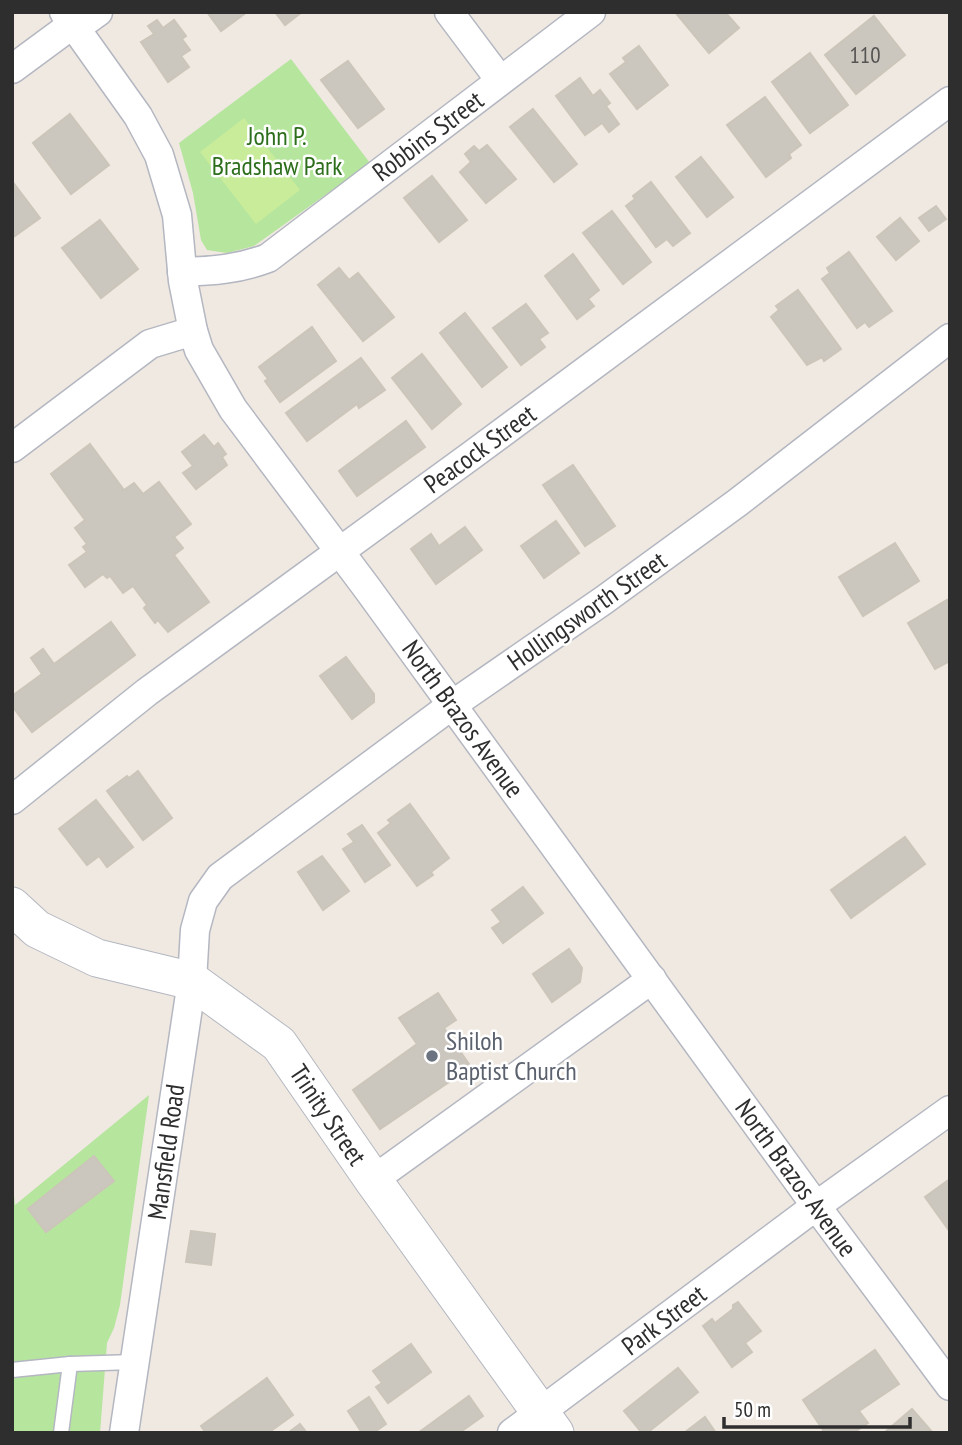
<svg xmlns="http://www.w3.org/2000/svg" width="962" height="1445" viewBox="0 0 962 1445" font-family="'PT Sans Narrow',sans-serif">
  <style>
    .green { fill: #b6e59e }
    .pitch { fill: #c9ec9a }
    .building { fill: #cbc7bf; stroke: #cbc5ba; stroke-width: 2 }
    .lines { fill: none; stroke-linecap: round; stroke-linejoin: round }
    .service-casing { stroke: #b4b7c1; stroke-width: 17 }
    .minor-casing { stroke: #b4b7c1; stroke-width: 31 }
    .tertiary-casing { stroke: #b4b7c1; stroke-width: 39 }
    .service { stroke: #fff; stroke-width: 14 }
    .minor { stroke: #fff; stroke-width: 28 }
    .tertiary { stroke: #fff; stroke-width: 37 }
    .worship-dot { fill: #6b7280; stroke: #fff; stroke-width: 2.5 }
    .labels { text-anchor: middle; stroke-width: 5; stroke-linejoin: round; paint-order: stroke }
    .number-label { font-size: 23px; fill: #555452 }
    .park-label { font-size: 26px; fill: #2c6e1b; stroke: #fff }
    .street-label { font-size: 26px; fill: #2e2e2e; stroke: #fff }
    .worship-label { font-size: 26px; fill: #5b616d; stroke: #fff; text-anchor: start }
  </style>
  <rect width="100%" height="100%" fill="#efe9e1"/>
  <g class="green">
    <polygon points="291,59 370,163 254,246 227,253 207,250 201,240 193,193 179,143"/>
    <polygon points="149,1095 120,1305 114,1328 107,1343 100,1433 12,1433 12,1177 15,1205"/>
  </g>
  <polygon class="pitch" points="244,118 300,190 256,224 200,152"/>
  <g class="building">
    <polygon points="207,12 247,12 221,31"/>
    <polygon points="275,12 302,12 285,25"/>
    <polygon points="675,12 725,12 739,28 709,53"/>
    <polygon points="874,16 905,55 856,94 825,55"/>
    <polygon points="157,20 163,28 174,20 186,36 182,39 190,50 181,56 189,67 168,82 141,42 154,34 148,26"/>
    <polygon points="639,46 668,85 637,109 610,74 626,62 623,58"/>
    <polygon points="810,53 848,105 810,133 772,82"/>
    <polygon points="348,61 384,109 358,128 321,80"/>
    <polygon points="580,78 593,96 600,90 610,103 606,106 619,124 609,132 602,123 585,135 556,96"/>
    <polygon points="765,97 801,145 789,154 791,158 766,177 727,125"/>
    <polygon points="533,109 577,164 554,182 510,127"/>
    <polygon points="70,114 109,165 71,194 33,143"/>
    <polygon points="487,145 516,179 486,203 460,172 471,162 465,154 474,146 479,151"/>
    <polygon points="701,157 733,197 707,217 676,177"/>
    <polygon points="432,176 467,220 439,242 404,198"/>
    <polygon points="12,181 40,218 12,238"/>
    <polygon points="651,182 690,233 673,246 667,239 656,247 626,206 635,199 633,196"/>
    <polygon points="936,206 946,219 929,231 919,218"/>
    <polygon points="612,211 651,262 623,284 583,233"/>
    <polygon points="900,218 919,241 896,260 877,237"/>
    <polygon points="100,220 138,269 101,298 62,248"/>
    <polygon points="849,252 892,311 869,327 865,322 857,328 822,279 830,273 827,268"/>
    <polygon points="573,254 599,290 588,299 594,306 577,319 545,276"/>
    <polygon points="339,268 349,280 358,273 394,317 363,341 318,285"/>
    <polygon points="798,290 841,349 824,361 822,357 807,365 771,317 779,310 776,306"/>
    <polygon points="526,304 548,333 539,339 545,347 521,365 493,328"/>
    <polygon points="465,313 507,367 482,387 440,333"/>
    <polygon points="312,327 336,361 280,402 265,381 268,379 259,367"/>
    <polygon points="422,354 461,404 432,429 392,378"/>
    <polygon points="361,358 385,390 359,408 357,404 307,441 286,413"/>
    <polygon points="406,421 425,447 357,496 339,471"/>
    <polygon points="204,435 214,447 218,443 226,454 222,457 227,465 196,489 183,473 193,466 182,452"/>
    <polygon points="90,444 124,490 134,483 143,494 159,482 191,524 174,537 183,548 174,555 209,602 168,632 158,620 155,623 144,608 147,605 133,586 123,593 110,576 107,578 103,574 85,587 69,565 87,552 83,547 87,544 75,528 85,520 51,474"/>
    <polygon points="573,465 615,526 585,546 543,485"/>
    <polygon points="556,521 579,553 544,578 521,546"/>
    <polygon points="465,527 482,550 436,584 411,549 431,534 439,546"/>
    <polygon points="895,543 919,581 863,616 839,577"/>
    <polygon points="947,600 950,606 950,661 935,669 908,623"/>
    <polygon points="111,622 135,655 32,732 12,706 12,696 42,674 31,658 43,649 54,664"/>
    <polygon points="346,657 374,694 374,702 352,719 320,676"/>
    <polygon points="138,771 172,818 143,840 107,791 127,776 129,778"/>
    <polygon points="96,800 133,847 107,867 99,856 87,865 59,829"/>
    <polygon points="410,804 449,858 431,872 433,875 417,886 378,833 391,823 388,820"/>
    <polygon points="362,825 390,865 365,882 343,849 354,842 348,834"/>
    <polygon points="905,837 925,864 851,918 831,890"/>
    <polygon points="322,856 349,891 323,910 298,872"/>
    <polygon points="523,887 543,913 503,943 492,928 501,922 492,910"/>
    <polygon points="569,949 582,968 580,982 552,1002 533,974"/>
    <polygon points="438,993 456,1020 444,1028 471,1067 380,1129 353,1090 417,1044 399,1018"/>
    <polygon points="94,1156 114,1181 46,1232 28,1209"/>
    <polygon points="950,1179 950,1232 925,1197"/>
    <polygon points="191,1231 215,1234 211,1265 186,1262"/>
    <polygon points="738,1302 761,1331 745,1343 752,1352 732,1367 703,1326 712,1319 715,1323 733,1309 733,1305"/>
    <polygon points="411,1344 431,1372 388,1403 376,1387 382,1383 373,1371"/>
    <polygon points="875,1350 899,1384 859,1411 868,1423 853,1433 825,1433 803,1400"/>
    <polygon points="678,1368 698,1392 647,1433 642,1433 624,1411"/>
    <polygon points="267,1378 293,1415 268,1433 206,1433 201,1426"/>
    <polygon points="469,1396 483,1416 459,1433 418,1433"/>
    <polygon points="369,1397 386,1424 373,1433 362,1433 348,1411"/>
    <polygon points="912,1409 933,1433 884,1433"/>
    <polygon points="705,1417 716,1433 684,1433"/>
    <polygon points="300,1424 307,1433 288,1433"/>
  </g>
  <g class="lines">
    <g class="service-casing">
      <g id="service">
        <polyline points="12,1370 70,1364 135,1362"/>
        <polyline points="61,1433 70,1364"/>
      </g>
    </g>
    <g class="minor-casing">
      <g id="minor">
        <polyline points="64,12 138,116 159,155 177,215 183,281 193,331 199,350 233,409 367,588 816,1206 950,1386"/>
        <polyline points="449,12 500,80"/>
        <polyline points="76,28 98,12"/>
        <polyline points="12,69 73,24"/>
        <path d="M182 272C213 271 239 269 268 258L591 12"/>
        <polyline points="12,448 150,344 193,331"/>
        <polyline points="12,800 147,692 472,455 950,101"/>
        <polyline points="373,1180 652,979"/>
        <polyline points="124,1433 192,981 195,930 203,901 220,877 452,705 604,600 737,503 950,338"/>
        <polyline points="512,1433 816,1206 950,1110"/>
      </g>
    </g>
    <g class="tertiary-casing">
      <polyline id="tertiary" points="12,906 37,929 97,958 192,981 279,1044 373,1180 555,1433"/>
    </g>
    <use href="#service" class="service"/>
    <use href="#minor" class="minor"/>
    <use href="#tertiary" class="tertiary"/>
  </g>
  <circle class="worship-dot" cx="432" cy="1056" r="7"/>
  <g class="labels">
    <g class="number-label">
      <text x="865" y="63">110</text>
    </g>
    <g class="park-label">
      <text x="277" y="145">John P.<tspan x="277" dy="30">Bradshaw Park</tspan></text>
    </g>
    <g class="street-label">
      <text transform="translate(428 136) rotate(-37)" y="9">Robbins Street</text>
      <text transform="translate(480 449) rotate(-36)" y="9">Peacock Street</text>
      <text transform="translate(587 611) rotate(-35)" y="9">Hollingsworth Street</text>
      <text transform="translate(463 719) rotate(54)" y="9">North Brazos Avenue</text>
      <text transform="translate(328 1115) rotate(56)" y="9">Trinity Street</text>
      <text transform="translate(166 1152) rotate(-82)" y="9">Mansfield Road</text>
      <text transform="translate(796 1178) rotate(54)" y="9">North Brazos Avenue</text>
      <text transform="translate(664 1320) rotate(-37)" y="9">Park Street</text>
    </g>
    <g class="worship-label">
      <text x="446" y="1050">Shiloh<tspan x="446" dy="30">Baptist Church</tspan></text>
    </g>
  </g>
  <rect width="962" height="1445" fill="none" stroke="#2e2e2e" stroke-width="28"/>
  <path d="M724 1417v10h186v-10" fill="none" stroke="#2e2e2e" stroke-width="3.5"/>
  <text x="734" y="1417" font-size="21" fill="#2e2e2e" stroke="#ffffff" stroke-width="5" paint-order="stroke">50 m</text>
</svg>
